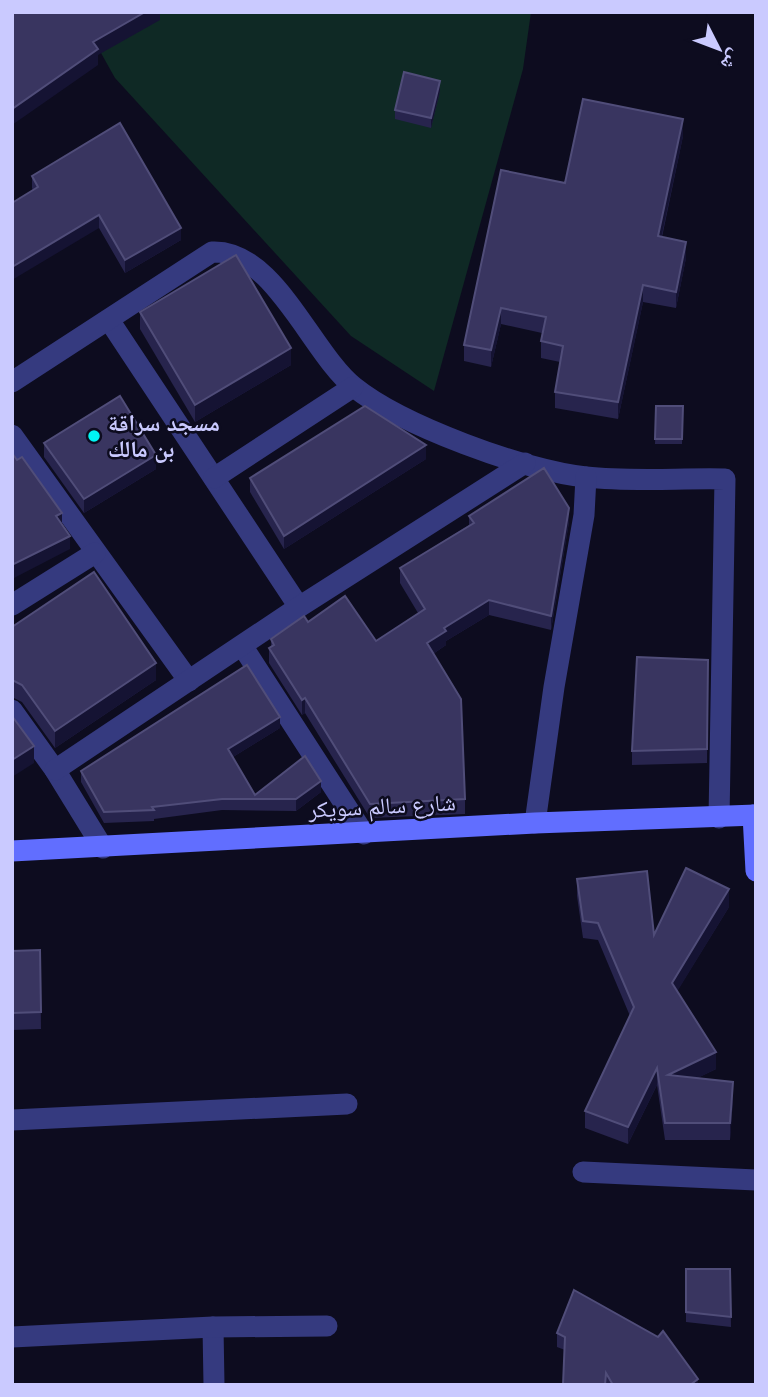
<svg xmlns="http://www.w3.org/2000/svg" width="768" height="1397" viewBox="0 0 768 1397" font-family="Montserrat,'Noto Naskh Arabic',sans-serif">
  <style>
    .garden { fill: #0f2925 }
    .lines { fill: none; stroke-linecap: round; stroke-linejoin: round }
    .street { stroke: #353a7f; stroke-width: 21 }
    .secondary { stroke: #616eff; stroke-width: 21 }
    .wall { fill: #27244d }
    .shaded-wall { fill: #151333 }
    .building { fill: #393560; stroke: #504d79; stroke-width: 2 }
    .poi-dot { fill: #00f5f3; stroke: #0d0c1f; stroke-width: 2.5 }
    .labels { text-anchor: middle; stroke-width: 5; stroke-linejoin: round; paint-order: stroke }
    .poi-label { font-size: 23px; font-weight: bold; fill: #cacaff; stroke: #0d0c1f; text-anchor: start }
    .street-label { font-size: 23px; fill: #cacaff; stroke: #0d0c1f }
  </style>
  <rect width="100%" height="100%" fill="#0d0c1f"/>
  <polygon class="garden" points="78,12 531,12 523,69 434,391 351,336 115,78"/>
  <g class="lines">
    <g class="street">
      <polyline points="109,320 299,607"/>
      <path d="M12 382 212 252C274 249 311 353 354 387 401 425 525 471 586 477 631 482 679 478 725 479L719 818"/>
      <polyline points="12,435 189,681"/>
      <polyline points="214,478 353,387"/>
      <polyline points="12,605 95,553"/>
      <polyline points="243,647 364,834"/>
      <polyline points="12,710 55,770 103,848"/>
      <polyline points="55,770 299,607 525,463"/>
      <polyline points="535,823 554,687 584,515 586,477"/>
      <polyline points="12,1120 347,1104"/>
      <polyline points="583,1172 756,1180"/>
      <polyline points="213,1327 214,1385"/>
      <polyline points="12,1337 213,1327 327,1326"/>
    </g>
    <g class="secondary">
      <polyline points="753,815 756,871"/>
      <polyline points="12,851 535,823 756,815"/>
    </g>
  </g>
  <g class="wall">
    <polygon points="440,91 431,128 395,119 395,110"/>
    <polygon points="683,136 662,237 686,258 676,308 643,302 618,419 555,408 555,392 560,362 541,358 541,341 542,333 501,324 491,367 464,361 464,345 565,183"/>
    <polygon points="32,176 181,240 125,273 99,228 33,190 32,188"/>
    <polygon points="140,312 291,365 195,422 140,329"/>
    <polygon points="656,406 683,406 682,444 655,444"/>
    <polygon points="44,443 156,469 84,513 44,457"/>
    <polygon points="426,459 284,549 250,492 250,478"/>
    <polygon points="469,516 569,522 551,630 489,615 446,641 446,645 433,654 465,799 465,814 370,818 305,713 302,715 269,663 269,648 271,647 271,639 308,622 376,641 418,613 400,583 400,568 469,525"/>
    <polygon points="12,627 156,680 55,748 22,702 12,697"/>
    <polygon points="708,660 707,763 632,765 632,751"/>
    <polygon points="280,728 233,757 255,795 321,792 296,811 222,810 154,819 154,821 104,823 81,782 81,771"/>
    <polygon points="577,879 654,935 729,907 677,991 716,1069 697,1078 733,1099 730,1140 665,1140 657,1085 628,1144 585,1128 585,1111 630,1016 598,940 583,938 577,896"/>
    <polygon points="40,950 41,1029 12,1030 12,951"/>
    <polygon points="686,1269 730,1269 731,1327 686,1322"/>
    <polygon points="557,1333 698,1385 563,1385 565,1350 557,1347"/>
  </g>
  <g class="shaded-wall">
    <polygon points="145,12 160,12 160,20 98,55 98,65 12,125 12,109 93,42"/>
    <polygon points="440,81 440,91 431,128 431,118"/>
    <polygon points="683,119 683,136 658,253 658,236"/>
    <polygon points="99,215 99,228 12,280 12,267"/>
    <polygon points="181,228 181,240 125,273 125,260"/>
    <polygon points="686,242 686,258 676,308 676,292"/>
    <polygon points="643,285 643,302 618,419 618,402"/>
    <polygon points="501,308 501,324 491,367 491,350"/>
    <polygon points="291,348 291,365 195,422 195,405"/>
    <polygon points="426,445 426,459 284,549 284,536"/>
    <polygon points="156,455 156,469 84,513 84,499"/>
    <polygon points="569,508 569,522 551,630 551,616"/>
    <polygon points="62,513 62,526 56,516"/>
    <polygon points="70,536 70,549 14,578 14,584 12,584 12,565"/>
    <polygon points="489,600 489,615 446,641 446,645 427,658 427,643 444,628"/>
    <polygon points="156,663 156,680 55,748 55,731"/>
    <polygon points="305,698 305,713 302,715 302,700"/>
    <polygon points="280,717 280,728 228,760 228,749"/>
    <polygon points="34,746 34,763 12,777 12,760"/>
    <polygon points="321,781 321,792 296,811 296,799"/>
    <polygon points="729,889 729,907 672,1000 672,983"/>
    <polygon points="716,1052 716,1069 668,1093 668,1075"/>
    <polygon points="657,1068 657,1085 628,1144 628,1127"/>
    <polygon points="733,1082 733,1099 730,1140 730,1123"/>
    <polygon points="698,1379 698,1385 690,1385"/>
  </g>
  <g class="building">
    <polygon points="12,12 145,12 93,42 98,49 12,109"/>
    <polygon points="404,72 440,81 431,118 395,110"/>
    <polygon points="583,99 683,119 658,236 686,242 676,292 643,285 618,402 555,392 563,346 541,341 546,317 501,308 491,350 464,345 501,170 565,183"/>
    <polygon points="120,123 181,228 125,260 99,215 12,267 12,203 38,187 32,176"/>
    <polygon points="236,255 291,348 195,405 140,312"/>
    <polygon points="120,396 156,455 84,499 44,443"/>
    <polygon points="365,406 426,445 284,536 250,478"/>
    <polygon points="656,406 683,406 682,439 655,439"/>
    <polygon points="12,453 17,460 22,457 62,513 56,516 70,536 12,565"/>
    <polygon points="544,468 569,508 551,616 489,600 444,628 446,631 427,643 461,699 465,799 370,804 305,698 302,700 269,648 274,645 271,639 304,616 308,622 345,596 376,641 425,609 400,568 474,523 469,516"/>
    <polygon points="94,572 156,663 55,731 22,685 12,680 12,627"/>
    <polygon points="637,657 708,660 707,749 632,751"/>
    <polygon points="247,665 280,717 228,749 255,795 305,756 321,781 296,799 222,799 152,807 154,810 104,812 81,771"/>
    <polygon points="12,716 34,746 12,760"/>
    <polygon points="686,868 729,889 672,983 716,1052 668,1075 733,1082 730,1123 665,1123 657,1068 628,1127 585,1111 634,1007 598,923 583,921 577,879 647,871 654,935"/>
    <polygon points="40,950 41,1012 12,1013 12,951"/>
    <polygon points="686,1269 730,1269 731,1317 686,1312"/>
    <polygon points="574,1290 658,1337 663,1331 698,1379 690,1385 613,1385 606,1373 605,1385 563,1385 565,1337 557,1333"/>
  </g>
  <circle class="poi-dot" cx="94" cy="436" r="7"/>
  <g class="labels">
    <g class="poi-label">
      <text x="108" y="431">مسجد سراقة<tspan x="108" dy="26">بن مالك</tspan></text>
    </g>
    <g class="street-label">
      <text transform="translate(382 806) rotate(-3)" y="8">شارع سالم سويكر</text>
    </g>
  </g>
  <rect width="768" height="1397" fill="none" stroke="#cacaff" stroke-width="28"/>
  <g transform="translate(719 49) rotate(132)" stroke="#0d0c1f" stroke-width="5" paint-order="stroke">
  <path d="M0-5L12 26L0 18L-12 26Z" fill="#cacaff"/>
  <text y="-10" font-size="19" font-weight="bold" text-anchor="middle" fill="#cacaff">ش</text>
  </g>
</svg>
